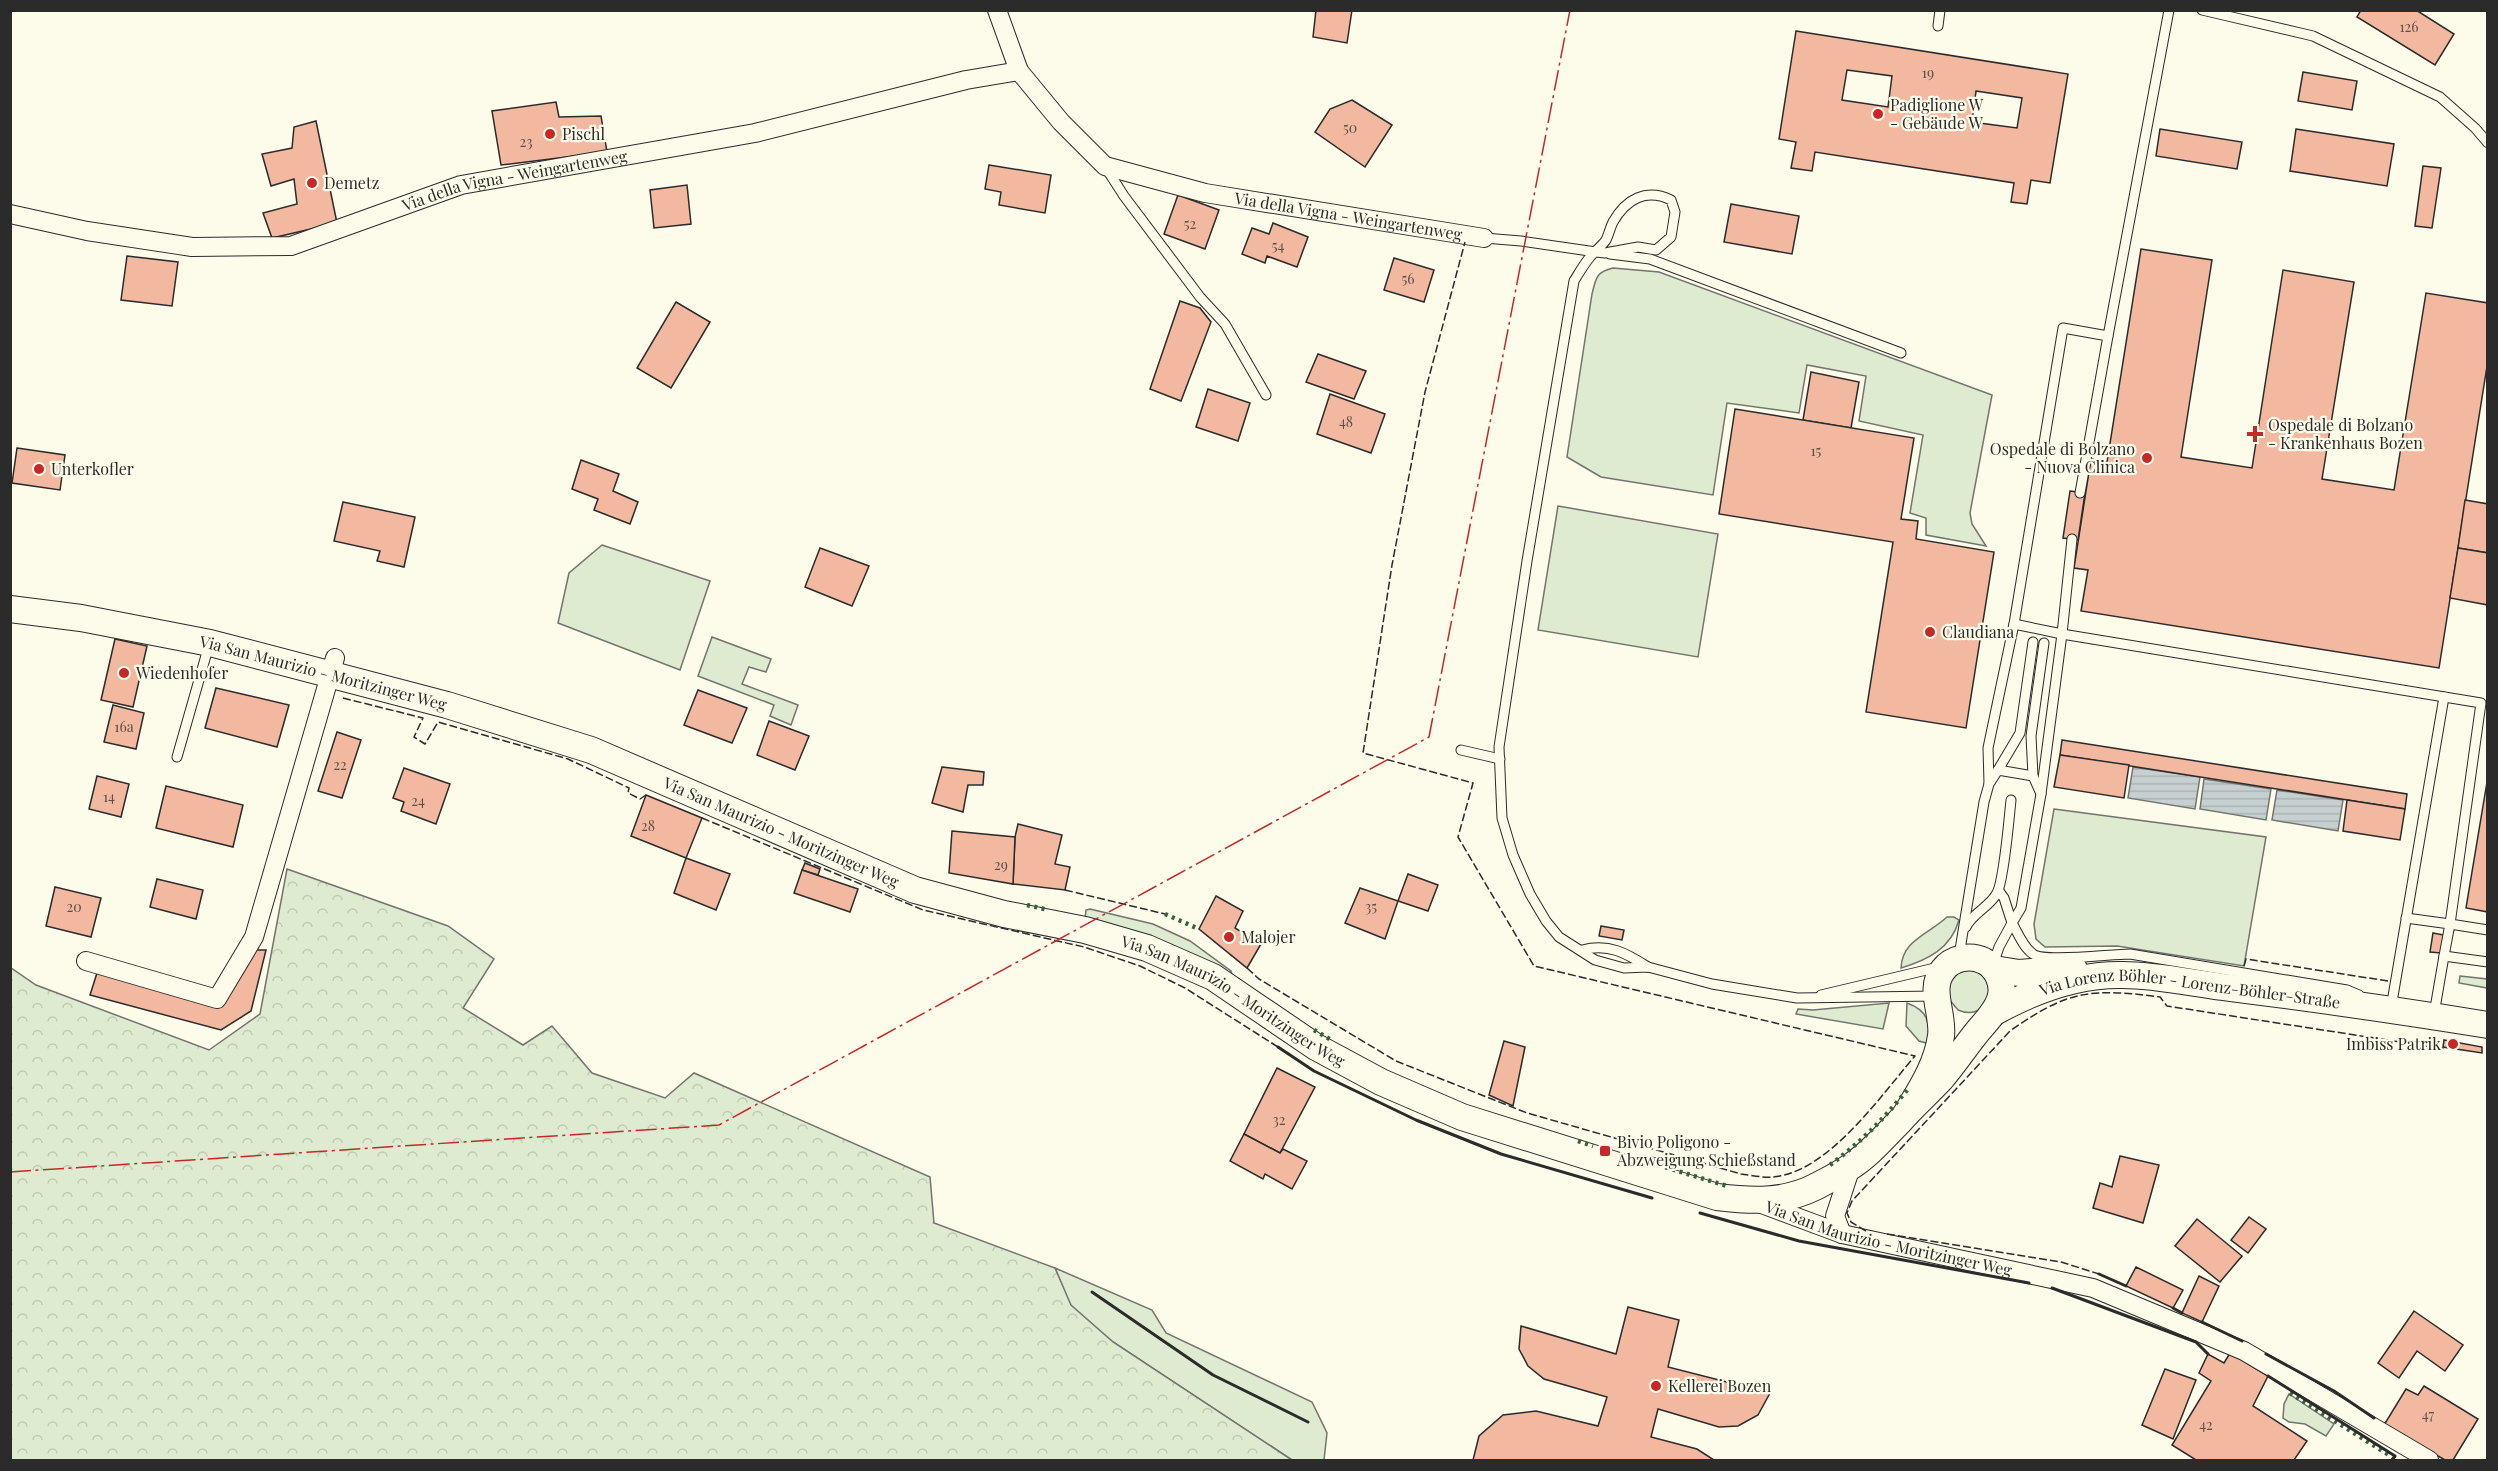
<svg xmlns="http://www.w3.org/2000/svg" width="2498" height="1471" viewBox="0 0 2498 1471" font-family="'Playfair Display',serif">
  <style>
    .green { fill: #deebd1; stroke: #74746e; stroke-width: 1.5 }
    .forest { fill: url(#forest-crowns); stroke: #74746e; stroke-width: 1.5 }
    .water { fill: url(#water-rules); stroke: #74746e; stroke-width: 1.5 }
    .building { fill: #f2b8a0; stroke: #2b2b2b; stroke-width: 1.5; fill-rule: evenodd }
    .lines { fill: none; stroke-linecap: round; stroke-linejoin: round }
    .service-casing { stroke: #2b2b2b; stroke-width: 11 }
    .minor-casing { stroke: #2b2b2b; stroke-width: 20 }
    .secondary-casing { stroke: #2b2b2b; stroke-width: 28 }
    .service { stroke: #fdfbea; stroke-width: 9 }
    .minor { stroke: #fdfbea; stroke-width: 18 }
    .secondary { stroke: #fdfbea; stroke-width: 26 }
    .hedge { stroke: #34623c; stroke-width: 4.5; stroke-dasharray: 3 4.5; stroke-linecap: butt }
    .fence { stroke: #2b2b2b; stroke-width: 1.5; stroke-dasharray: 8 3; stroke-linecap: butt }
    .wall { stroke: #2b2b2b; stroke-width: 3 }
    .power { stroke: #c62828; stroke-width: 1.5; stroke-dasharray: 21 4.5 3 4.5; stroke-linecap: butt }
    .poi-dot { fill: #c62828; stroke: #fdfbea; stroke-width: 2 }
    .labels { text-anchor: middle; stroke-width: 4.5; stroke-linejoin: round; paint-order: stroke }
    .number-label { font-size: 14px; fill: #5d4e48 }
    .poi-label { font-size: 16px; fill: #2b2b2b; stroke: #fdfbea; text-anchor: start }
    .street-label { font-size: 16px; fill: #2b2b2b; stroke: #fdfbea }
  </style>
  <defs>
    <pattern id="forest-crowns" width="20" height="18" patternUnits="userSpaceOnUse" patternTransform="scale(1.5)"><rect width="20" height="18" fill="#deebd1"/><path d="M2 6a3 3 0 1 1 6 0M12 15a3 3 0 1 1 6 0" fill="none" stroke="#bfcab4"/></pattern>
    <pattern id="water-rules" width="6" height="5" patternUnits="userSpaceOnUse" patternTransform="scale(1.5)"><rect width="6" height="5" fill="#c7d0d0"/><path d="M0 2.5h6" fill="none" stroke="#abb3b3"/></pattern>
  </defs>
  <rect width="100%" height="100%" fill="#fdfbea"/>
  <g class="green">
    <path d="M1613 268 1659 272 1992 395 1970 513 1972 524 1986 546 1926 535V518L1910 513 1923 435 1859 421 1866 376 1807 365 1799 413 1727 403 1713 495 1601 477 1567 457 1592 294C1596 278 1596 272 1613 268Z"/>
    <polygon points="1558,506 1718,534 1698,657 1538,630"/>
    <polygon points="602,545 710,581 680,670 558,623 569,573"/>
    <polygon points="712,637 771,659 766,672 749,667 742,684 798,705 791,725 770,716 774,705 698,676"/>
    <polygon points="2054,809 2266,837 2244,966 2117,946 2045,947 2036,939 2034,924"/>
    <polygon points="1090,909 1153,924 1190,941 1231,971 1232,975 1085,919 1086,910"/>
    <path d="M1947 917H1954L1959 920C1951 949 1927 960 1901 968 1902 940 1929 934 1947 917Z"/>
    <path d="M1963 967 1985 972 1993 992C1983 1007 1977 1018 1958 1010L1948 998 1947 982Z"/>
    <polygon points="2460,976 2487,979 2487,988 2459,983"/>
    <polygon points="1889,1003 1883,1029 1796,1014 1798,1009 1813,1010"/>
    <path d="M1907 1003C1929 1011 1929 1022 1930 1044L1919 1041 1906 1026Z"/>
    <polygon points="1055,1268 1152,1310 1166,1333 1312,1402 1327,1433 1324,1460 1292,1460 1113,1342 1070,1305"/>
    <polygon points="2289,1394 2334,1424 2326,1436 2305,1424 2289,1422 2283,1418 2284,1404"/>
  </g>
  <polygon class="forest" points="287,869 448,926 494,959 463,1008 523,1045 552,1026 592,1073 665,1098 694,1073 930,1177 934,1223 1055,1268 1071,1305 1113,1342 1292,1460 11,1460 11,968 36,985 209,1050 260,1014"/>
  <g class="water">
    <polygon points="2133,767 2200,777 2195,809 2128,798"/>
    <polygon points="2204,779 2271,789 2266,820 2200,809"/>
    <polygon points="2277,790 2343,800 2338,831 2272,820"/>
  </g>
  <g class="building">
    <polygon points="1316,10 1352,10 1347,43 1313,37"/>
    <polygon points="2361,10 2416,10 2454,34 2435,65 2357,17"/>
    <path d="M1796 31 2068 74 2050 183 2031 180 2027 204 2011 202 2014 183 1815 152 1812 171 1791 168 1796 142 1779 139ZM1847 70 1892 76 1888 107 1842 100ZM1976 91 2022 98 2017 128 1972 122Z"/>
    <polygon points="2303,72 2357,81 2352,110 2298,101"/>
    <polygon points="1352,100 1392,125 1365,167 1315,132 1330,109"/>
    <polygon points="556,102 559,117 601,116 607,152 501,165 492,111"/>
    <polygon points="316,121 337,223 272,238 263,213 297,204 294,179 271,186 262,154 292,148 294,127"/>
    <polygon points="2160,129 2242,142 2237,169 2156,156"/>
    <polygon points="2296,129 2394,144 2387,186 2290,171"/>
    <polygon points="989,165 1051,175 1045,213 999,205 1001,192 985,189"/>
    <polygon points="2423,166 2441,168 2432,228 2415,226"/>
    <polygon points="687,185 691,224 654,228 650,190"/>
    <polygon points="1178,195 1219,210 1205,249 1164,234"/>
    <polygon points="1731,204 1799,216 1792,254 1724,242"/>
    <polygon points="1273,223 1308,237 1297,267 1267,256 1265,263 1242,254 1252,228 1269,234"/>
    <polygon points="2141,249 2212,260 2181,457 2252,468 2283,270 2354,282 2322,479 2394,490 2426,293 2488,303 2488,360 2439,668 2081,611 2088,570 2074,568 2091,459 2107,462"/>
    <polygon points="127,256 178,262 172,306 121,300"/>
    <polygon points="1394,258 1434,270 1424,302 1384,290"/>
    <polygon points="1180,301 1200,308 1211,322 1181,401 1150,389"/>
    <polygon points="676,302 710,322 671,388 637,368"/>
    <polygon points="1318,354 1366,371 1354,399 1306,382"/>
    <polygon points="1811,372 1859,382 1851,428 1803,420"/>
    <polygon points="1208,389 1250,403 1238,441 1196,427"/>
    <polygon points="1330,394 1385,414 1371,453 1317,434"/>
    <polygon points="1735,409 1914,438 1901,519 1918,521 1916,539 1994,552 1966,728 1866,712 1893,542 1719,514"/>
    <polygon points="17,448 65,455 60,490 12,483"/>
    <polygon points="581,460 619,474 613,491 638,502 630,524 594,510 598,499 572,489"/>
    <polygon points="2070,491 2085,493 2078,540 2063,538"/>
    <polygon points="2465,500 2488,504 2488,553 2458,548"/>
    <polygon points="343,502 415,517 404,567 377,561 380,551 334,541"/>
    <polygon points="820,548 869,566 852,606 805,587"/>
    <polygon points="2458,548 2488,553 2488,605 2450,598"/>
    <polygon points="115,639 147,646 133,707 101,700"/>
    <polygon points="216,688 289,705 277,747 205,728"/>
    <polygon points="698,690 747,708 732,743 684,725"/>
    <polygon points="113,705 144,713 136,749 104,742"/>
    <polygon points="769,721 809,736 795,770 757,755"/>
    <polygon points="337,732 361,740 342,798 318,791"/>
    <polygon points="2062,740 2407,794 2405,809 2060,755"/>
    <polygon points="2060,755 2129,765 2124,798 2054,787"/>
    <polygon points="942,767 984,772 983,785 968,785 963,812 932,803"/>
    <polygon points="404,768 450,784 436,824 401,811 404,802 393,798"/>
    <polygon points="97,776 129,784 121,817 89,809"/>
    <polygon points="2488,776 2488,912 2466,908"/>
    <polygon points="166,786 243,805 233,847 156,828"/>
    <polygon points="646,795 702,818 686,858 631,836"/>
    <polygon points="2347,800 2405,809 2400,840 2343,831"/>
    <polygon points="1018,824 1062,835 1055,864 1070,867 1065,890 1013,884 1015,837"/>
    <polygon points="952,831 1015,837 1013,884 949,873"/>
    <polygon points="686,858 730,874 716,910 674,893"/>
    <polygon points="805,863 820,869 818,875 802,870"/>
    <polygon points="802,870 858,889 850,912 794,893"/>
    <polygon points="1408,874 1438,885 1428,911 1398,901"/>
    <polygon points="157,879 203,890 196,919 150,907"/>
    <polygon points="55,887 101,898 91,937 46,926"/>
    <polygon points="1360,888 1398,901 1385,939 1345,923"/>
    <polygon points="1216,896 1243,911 1235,928 1261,944 1247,968 1199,929"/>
    <polygon points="1601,926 1624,930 1622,940 1599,936"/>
    <polygon points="2433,933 2444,935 2441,953 2430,952"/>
    <polygon points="253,950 266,950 251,1011 221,1030 90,995 97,973 218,1007"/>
    <polygon points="2444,1040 2482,1047 2482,1053 2443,1047"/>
    <polygon points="1504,1041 1525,1047 1513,1106 1489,1095"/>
    <polygon points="1277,1068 1315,1087 1280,1153 1244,1134"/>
    <polygon points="1244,1134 1280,1153 1283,1149 1307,1161 1292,1189 1265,1174 1263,1179 1230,1161"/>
    <polygon points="2120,1156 2159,1165 2143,1223 2093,1208 2100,1183 2112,1187"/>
    <polygon points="2249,1217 2266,1229 2248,1253 2231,1240"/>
    <polygon points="2197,1219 2242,1256 2220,1282 2175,1246"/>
    <polygon points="2136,1267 2183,1290 2173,1308 2126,1286"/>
    <polygon points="2199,1276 2219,1286 2202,1322 2182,1313"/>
    <polygon points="1628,1307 1679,1320 1668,1367 1770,1393 1758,1415 1738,1426 1719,1427 1658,1409 1651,1437 1697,1449 1714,1460 1473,1460 1479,1436 1503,1415 1536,1411 1598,1426 1607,1397 1544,1379 1528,1366 1519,1349 1521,1326 1616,1354"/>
    <polygon points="2414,1311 2463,1345 2445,1371 2417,1351 2399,1378 2378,1363"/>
    <polygon points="2230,1353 2268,1376 2253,1406 2307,1441 2294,1460 2196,1460 2172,1445 2211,1381 2199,1373 2208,1354 2224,1363"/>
    <polygon points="2165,1369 2196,1380 2173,1439 2142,1425"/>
    <polygon points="2424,1386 2478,1419 2453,1460 2445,1460 2384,1425 2406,1389 2418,1395"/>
  </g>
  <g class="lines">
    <g class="service-casing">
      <g id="service">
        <polyline points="2202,10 2313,36 2440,97 2475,128 2488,143"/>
        <polyline points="1938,26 1940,10"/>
        <polyline points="1106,168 1124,196 1200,297 1225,324 1266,395"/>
        <path d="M1484 238 1521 241 1596 252 1605 253 1638 247 1656 250 1671 237 1675 212 1671 200C1646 188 1626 199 1613 222 1610 228 1609 234 1606 240 1601 247 1595 251 1590 257 1584 264 1579 273 1574 281L1527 561 1499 747 1502 818 1513 855 1530 894 1546 921 1559 937 1595 960 1624 968 1648 967 1712 984 1797 998 1936 996"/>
        <polyline points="1610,254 1650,259 1901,353"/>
        <polyline points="2108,336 2169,10"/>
        <polyline points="2072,539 2062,634 2481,703 2450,924 2406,918"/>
        <polyline points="2014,624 2062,634 2041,794"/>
        <polyline points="1461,750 1500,759"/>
        <polyline points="177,757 209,645"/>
        <polyline points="1998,770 2020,733 2033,642"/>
        <polyline points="2033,776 2031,736 2044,643"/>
        <polyline points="1989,783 1988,748 2014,624 2063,328 2108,336 2080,493"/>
        <path d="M1966 927C1972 913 1990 907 1997 893 2004 880 2009 819 2011 800"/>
        <path d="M1582 950C1609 943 1626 953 1648 967"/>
        <path d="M1959 956 1984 802 1989 784 1998 770 2033 776 2041 794 2021 908 2012 923C2018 933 2023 947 2033 954 2045 963 2110 954 2130 954L2347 990 2359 995"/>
        <polyline points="2444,956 2450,924 2488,930"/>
        <polyline points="1993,965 1999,947 2012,923 2004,898 1999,891"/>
        <polyline points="1821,995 1939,967"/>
        <polyline points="2391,1008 2444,697"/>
        <polyline points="2434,1014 2444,956 2488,962"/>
      </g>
    </g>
    <g class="minor-casing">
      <g id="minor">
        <path id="s1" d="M997 10 1019 71 1061 122 1105 166 1205 193 1484 238"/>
        <path id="s2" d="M10 214 87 231 192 247 291 246 461 185 755 133 966 80 1019 71"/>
        <polyline points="86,961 217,999 254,937 335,658"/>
        <path id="s3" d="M1759 1203 1842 1234 2093 1288 2244 1351 2429 1460"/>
        <polyline points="1842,1234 1835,1216 1851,1167"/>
      </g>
    </g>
    <g class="secondary-casing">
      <g id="secondary">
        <path id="s4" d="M10 609 81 618 210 643 447 705 591 750 915 890 1004 914 1085 930 1147 948 1213 977 1316 1047 1381 1082 1462 1117 1717 1197C1751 1201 1783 1203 1815 1187 1826 1181 1839 1175 1850 1167 1869 1155 1884 1137 1900 1121 1913 1106 1928 1093 1941 1079 1953 1065 1963 1050 1974 1036 1983 1024 1996 1013 2000 999 2005 985 1997 967 1984 961 1970 954 1952 958 1943 970 1928 989 1944 1014 1941 1036 1937 1065 1921 1089 1906 1114"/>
        <polyline points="1994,969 2019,973 2074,969"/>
        <path id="s5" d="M1993 1013C2032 991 2077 974 2123 975 2157 975 2196 984 2231 988 2317 999 2402 1011 2488 1025"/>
      </g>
    </g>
    <use href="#service" class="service"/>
    <use href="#minor" class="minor"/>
    <use href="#secondary" class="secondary"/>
    <g class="hedge">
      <polyline points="1027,905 1048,910"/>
      <polyline points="1165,914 1199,929"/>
      <polyline points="1314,1030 1333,1041"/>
      <polyline points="1578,1141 1593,1146"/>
      <polyline points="1658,1165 1727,1186"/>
      <path d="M1830 1165C1861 1142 1883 1120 1907 1090"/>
      <polyline points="2290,1393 2389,1455"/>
    </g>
    <g class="fence">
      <polyline points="343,698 423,718 414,737 425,744 438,722 568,759 629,788 628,793 640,799 646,795"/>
      <polyline points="702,818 923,910 1084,947 1140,966 1185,988 1278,1047"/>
      <polyline points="1065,890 1165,914"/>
      <polyline points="2244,966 2246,959 2388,981"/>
      <path d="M1247 968 1259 979 1396 1061 1527 1113 1741 1174C1751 1175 1763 1178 1773 1177 1829 1172 1881 1095 1915 1056L1534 966 1458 837 1473 783 1363 753 1392 565 1425 392 1465 242"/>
      <path d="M1866 1231 1851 1222 1847 1213 1852 1201 2010 1031C2068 990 2091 988 2160 997L2167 1006 2446 1049"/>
      <polyline points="1887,1234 2061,1262 2099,1274"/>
    </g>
    <g class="wall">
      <polyline points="1278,1047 1314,1071 1416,1120 1501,1154 1652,1198"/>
      <polyline points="1700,1213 1799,1241 2029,1283"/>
      <polyline points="2099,1274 2126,1286"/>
      <polyline points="2052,1288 2196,1342 2208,1354"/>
      <polyline points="1092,1292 1213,1375 1308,1422"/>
      <polyline points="2173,1308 2182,1313"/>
      <polyline points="2202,1322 2242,1341"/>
      <polyline points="2266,1354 2334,1391 2374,1418"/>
      <polyline points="2268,1376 2395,1456 2392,1460"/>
    </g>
    <polyline class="power" points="10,1172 719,1125 1429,737 1570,10"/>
  </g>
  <g class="poi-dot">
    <circle cx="1878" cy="114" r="6"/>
    <circle cx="550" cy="134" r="6"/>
    <circle cx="312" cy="183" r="6"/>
    <path d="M2252 425h6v6h6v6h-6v6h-6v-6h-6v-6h6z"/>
    <circle cx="2147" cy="458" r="6"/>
    <circle cx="39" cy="469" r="6"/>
    <circle cx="1930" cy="632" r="6"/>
    <circle cx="124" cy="673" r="6"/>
    <circle cx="1229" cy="937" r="6"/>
    <circle cx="2453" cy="1044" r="6"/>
    <rect x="1599" y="1145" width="12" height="12" rx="3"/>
    <circle cx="1656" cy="1386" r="6"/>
  </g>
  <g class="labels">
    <g class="number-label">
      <text x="2409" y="32">126</text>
      <text x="1928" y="78">19</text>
      <text x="1350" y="133">50</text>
      <text x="526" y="147">23</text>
      <text x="1190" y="229">52</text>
      <text x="1278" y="251">54</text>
      <text x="1408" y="284">56</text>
      <text x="1346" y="427">48</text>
      <text x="1816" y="456">15</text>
      <text x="124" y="732">16a</text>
      <text x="340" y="770">22</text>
      <text x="109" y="802">14</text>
      <text x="418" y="806">24</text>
      <text x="648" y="831">28</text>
      <text x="1001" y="870">29</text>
      <text x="74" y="912">20</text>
      <text x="1371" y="912">35</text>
      <text x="1279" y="1125">32</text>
      <text x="2428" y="1420">47</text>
      <text x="2206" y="1430">42</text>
    </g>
    <g class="poi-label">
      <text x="1890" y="111">Padiglione W<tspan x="1890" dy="18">- Gebäude W</tspan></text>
      <text x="562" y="140">Pischl</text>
      <text x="324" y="189">Demetz</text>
      <text x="2268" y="431">Ospedale di Bolzano<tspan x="2268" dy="18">- Krankenhaus Bozen</tspan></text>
      <text x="2135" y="455" text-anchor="end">Ospedale di Bolzano<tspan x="2135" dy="18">- Nuova Clinica</tspan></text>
      <text x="51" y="475">Unterkofler</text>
      <text x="1942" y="638">Claudiana</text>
      <text x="136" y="679">Wiedenhofer</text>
      <text x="1241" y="943">Malojer</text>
      <text x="2441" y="1050" text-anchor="end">Imbiss Patrik</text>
      <text x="1617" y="1148">Bivio Poligono -<tspan x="1617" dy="18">Abzweigung Schießstand</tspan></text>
      <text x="1668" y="1392">Kellerei Bozen</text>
    </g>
    <g class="street-label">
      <text dy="6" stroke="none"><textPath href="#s2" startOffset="518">Via della Vigna - Weingartenweg</textPath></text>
      <text dy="6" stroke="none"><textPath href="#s1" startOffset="442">Via della Vigna - Weingartenweg</textPath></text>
      <text dy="6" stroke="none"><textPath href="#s4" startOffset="320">Via San Maurizio - Moritzinger Weg</textPath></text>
      <text dy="6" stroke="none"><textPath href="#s4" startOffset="806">Via San Maurizio - Moritzinger Weg</textPath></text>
      <text dy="6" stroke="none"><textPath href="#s5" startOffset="204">Via Lorenz Böhler - Lorenz-Böhler-Straße</textPath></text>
      <text dy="6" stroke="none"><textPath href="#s4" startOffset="1292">Via San Maurizio - Moritzinger Weg</textPath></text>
      <text dy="6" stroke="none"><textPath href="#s3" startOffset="135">Via San Maurizio - Moritzinger Weg</textPath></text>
    </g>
  </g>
  <rect width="2498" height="1471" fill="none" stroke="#2b2b2b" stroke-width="24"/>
</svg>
